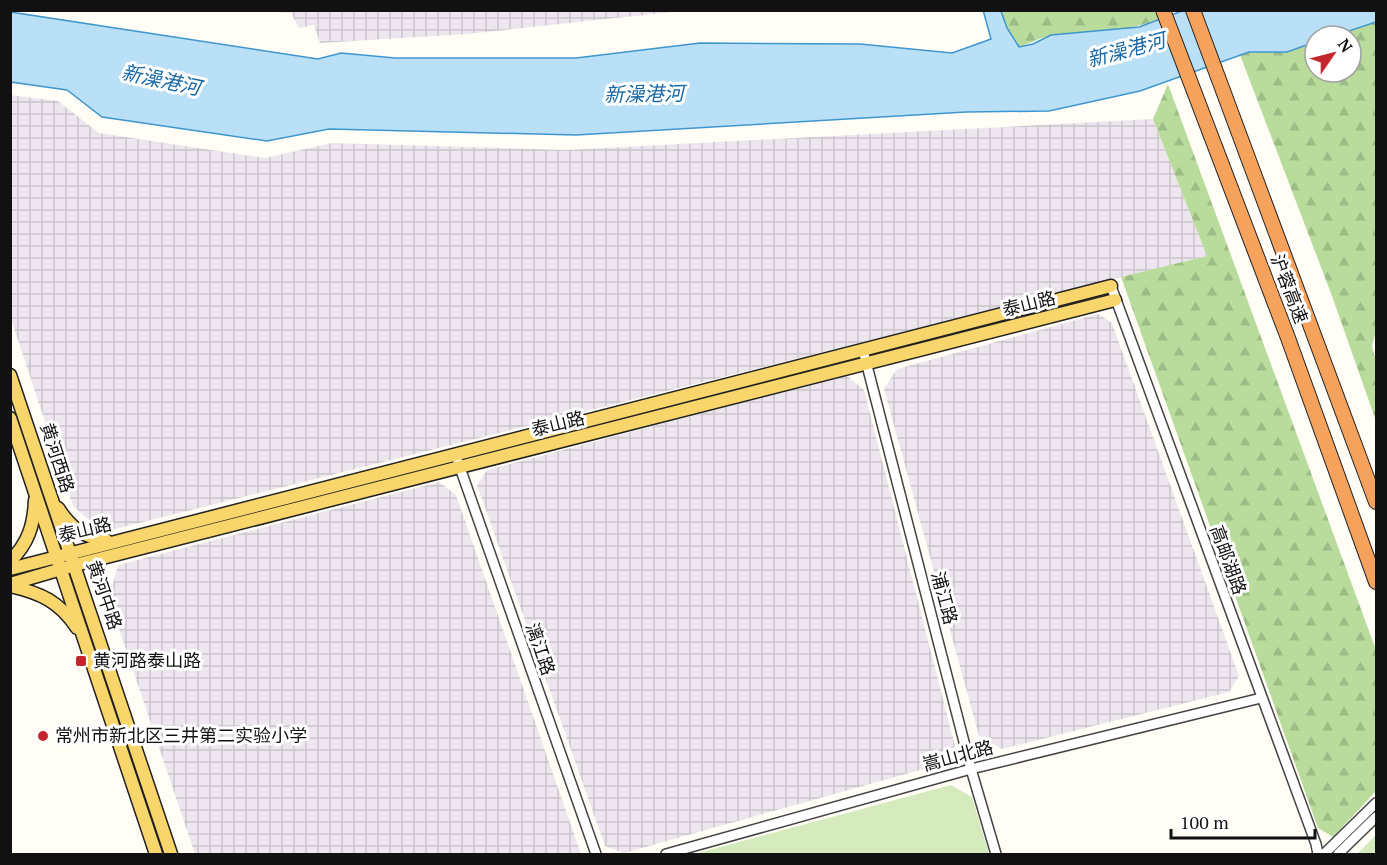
<svg xmlns="http://www.w3.org/2000/svg" width="1387" height="865" viewBox="0 0 1387 865" font-family="'PT Serif','Noto Sans SC',serif">
  <style>
    .industrial { fill: url(#industrial-grid) }
    .grass { fill: #d5ebbd }
    .forest { fill: url(#forest-firs) }
    .water { fill: #b9e0f7; stroke: #3f96cf; stroke-width: 1.5 }
    .lines { fill: none; stroke-linecap: round; stroke-linejoin: round }
    .minor-casing { stroke: #444; stroke-width: 12 }
    .major-casing { stroke: #222; stroke-width: 15 }
    .highway-casing { stroke: #222; stroke-width: 16 }
    .minor { stroke: #fff; stroke-width: 9 }
    .major { stroke: #f9d66b; stroke-width: 12 }
    .highway { stroke: #f5a25d; stroke-width: 14 }
    .poi-dot { fill: #c4262e; stroke: #fff; stroke-width: 2 }
    .labels { text-anchor: middle; stroke-width: 6; stroke-linejoin: round; paint-order: stroke }
    .street-label { font-size: 18px; fill: #111; stroke: #fff }
    .poi-label { font-size: 18px; fill: #111; stroke: #fff; text-anchor: start }
    .water-label { font-size: 20px; font-style: italic; fill: #1768a6; stroke: #fff }
  </style>
  <defs>
    <pattern id="industrial-grid" width="8" height="8" patternUnits="userSpaceOnUse" patternTransform="scale(1.5)"><rect width="8" height="8" fill="#eee6ef"/><path d="M0 4h8M4 0v8" fill="none" stroke="#cbc4cc"/></pattern>
    <pattern id="forest-firs" width="22" height="20" patternUnits="userSpaceOnUse" patternTransform="scale(1.5)"><rect width="22" height="20" fill="#b9dc9c"/><path d="M5 1l3.5 6h-7zM16 11l3.5 6h-7z" fill="#9ebc85"/></pattern>
  </defs>
  <rect width="100%" height="100%" fill="#fffdf5"/>
  <g class="industrial">
    <polygon points="264,11 681,10 681,11 467,34 320,43 314,25 299,28 291,13"/>
    <polygon points="10,95 58,101 99,133 265,158 332,143 566,150 1153,119 1207,256 103,532 73,506 11,319"/>
    <polygon points="1098,314 1112,323 1239,676 1229,692 1002,749 979,736 884,389 897,369"/>
    <polygon points="846,375 864,390 955,746 945,763 624,853 605,846 477,485 487,470"/>
    <polygon points="439,482 456,495 581,854 195,854 109,599 118,565"/>
  </g>
  <g class="grass">
    <polygon points="951,785 972,797 989,854 694,854"/>
    <polygon points="1376,835 1376,854 1357,854"/>
  </g>
  <g class="forest">
    <path d="M1001 11H1156L1159 19C1126 32 1089 33 1054 35 1042 36 1030 44 1018 47L1007 28Z"/>
    <polygon points="1376,22 1376,331 1372,346 1376,362 1376,421 1332,296 1240,55 1249,52 1287,52 1315,42 1315,72 1351,72 1351,36 1334,36"/>
    <polygon points="1168,84 1376,650 1376,791 1333,837 1318,828 1121,277 1207,256 1153,119"/>
  </g>
  <polygon class="water" points="983,10 1001,11 1007,28 1019,47 1033,44 1051,35 1139,27 1182,11 1376,11 1376,22 1334,36 1315,36 1315,42 1287,52 1249,52 1140,91 1049,111 966,112 576,135 329,129 267,141 102,117 67,90 11,82 10,12 318,59 341,53 395,58 576,58 700,43 860,44 952,53 991,39"/>
  <g class="lines">
    <g class="minor-casing">
      <g id="minor">
        <polyline points="1111,286 1316,844 1318,854"/>
        <polyline points="863,350 971,769 996,854"/>
        <polyline points="458,462 596,854"/>
        <polyline points="666,854 971,769 1261,698"/>
        <polyline points="1324,854 1376,803"/>
        <polyline points="1338,854 1376,817"/>
      </g>
    </g>
    <g class="major-casing">
      <g id="major">
        <polyline points="10,375 171,854"/>
        <polyline points="10,418 156,854"/>
        <path d="M58 508C70 527 84 538 106 540"/>
        <path d="M10 561C28 544 34 525 35 500"/>
        <polyline points="10,569 1111,286"/>
        <polyline points="10,584 75,565 1115,300"/>
        <path d="M10 586C41 593 60 602 77 628"/>
      </g>
    </g>
    <g class="highway-casing">
      <g id="highway">
        <polyline points="1163,10 1288,338 1376,582"/>
        <polyline points="1193,10 1376,502"/>
      </g>
    </g>
    <use href="#minor" class="minor"/>
    <use href="#major" class="major"/>
    <use href="#highway" class="highway"/>
  </g>
  <g class="poi-dot">
    <rect x="75" y="655" width="12" height="12" rx="3"/>
    <circle cx="43" cy="736" r="6"/>
  </g>
  <g class="labels">
    <g class="street-label">
      <text transform="translate(1289 289) rotate(69)" y="6">沪蓉高速</text>
      <text transform="translate(1029 304) rotate(-14)" y="6">泰山路</text>
      <text transform="translate(558 424) rotate(-14)" y="6">泰山路</text>
      <text transform="translate(57 458) rotate(72)" y="6">黄河西路</text>
      <text transform="translate(85 530) rotate(-14)" y="6">泰山路</text>
      <text transform="translate(1228 560) rotate(70)" y="6">高邮湖路</text>
      <text transform="translate(104 595) rotate(71)" y="6">黄河中路</text>
      <text transform="translate(944 598) rotate(75)" y="6">浦江路</text>
      <text transform="translate(540 649) rotate(71)" y="6">漓江路</text>
      <text transform="translate(958 756) rotate(-15)" y="6">嵩山北路</text>
    </g>
    <g class="poi-label">
      <text x="93" y="667">黄河路泰山路</text>
      <text x="55" y="742">常州市新北区三井第二实验小学</text>
    </g>
    <g class="water-label">
      <text transform="translate(1126 50) rotate(-15)" y="7">新澡港河</text>
      <text transform="translate(161 80) rotate(12)" y="7">新澡港河</text>
      <text transform="translate(644 94) rotate(-1)" y="7">新澡港河</text>
    </g>
  </g>
  <rect width="1387" height="865" fill="none" stroke="#111111" stroke-width="24"/>
  <g transform="translate(1333 54) rotate(55)"><circle r="28" fill="#ffffff" stroke="#a0a0a0" stroke-width="1.5"/>
  <path d="M0-4.5L10 22L0 15L-10 22Z" fill="#c4262e"/>
  <text y="-9" font-size="16" font-weight="bold" text-anchor="middle" fill="#111111">N</text>
  </g>
  <path d="M1171 829v9h144v-9" fill="none" stroke="#111111" stroke-width="3"/>
  <text x="1180" y="829" font-size="18" fill="#111111" stroke="#ffffff" stroke-width="4.5" paint-order="stroke">100 m</text>
</svg>
